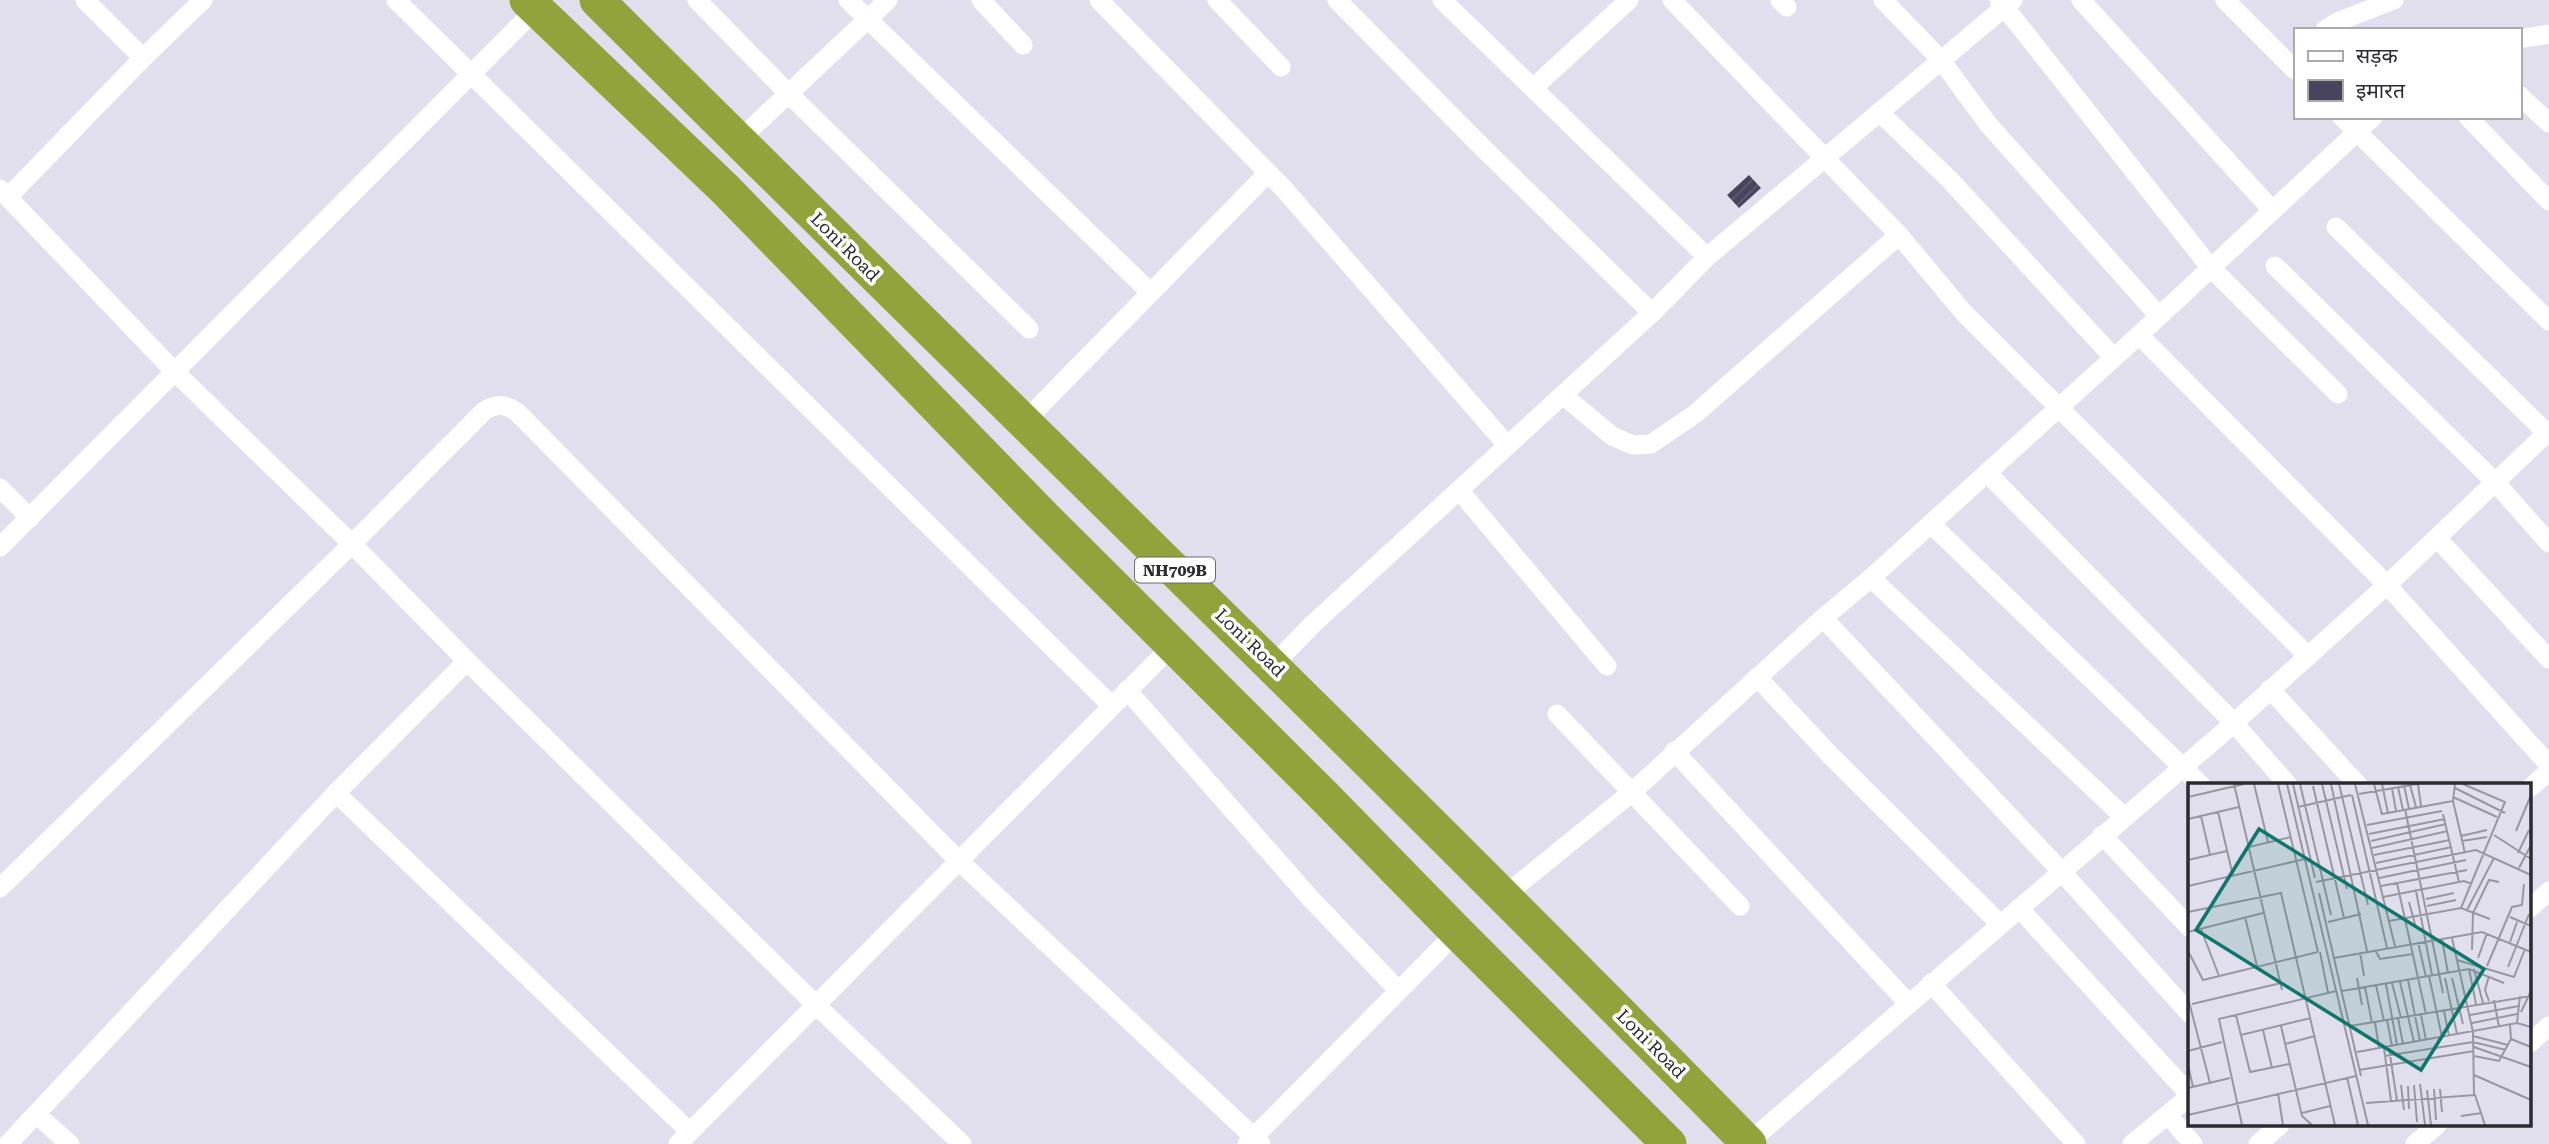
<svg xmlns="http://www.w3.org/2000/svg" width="2549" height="1144" viewBox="0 0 2549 1144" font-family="'Roboto Serif','Noto Sans Devanagari',serif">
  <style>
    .building { fill: url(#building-hatch) }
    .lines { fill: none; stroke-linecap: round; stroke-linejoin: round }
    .street { stroke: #fff; stroke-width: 19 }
    .highway { stroke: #93a33c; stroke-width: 35 }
    .labels { text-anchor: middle; stroke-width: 7; stroke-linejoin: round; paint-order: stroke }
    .shield { fill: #fff; stroke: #6b6a6d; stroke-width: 2 }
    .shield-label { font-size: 16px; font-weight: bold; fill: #2b2a2f }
    .street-label { font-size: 18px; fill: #2b2a2f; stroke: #fff }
    .inset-road { fill: none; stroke: #9897a1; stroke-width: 2 }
    .view { fill: #0f766e; fill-opacity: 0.15; stroke: #0f766e; stroke-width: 3.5 }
    .inset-edge { fill: none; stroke: #2b2a2f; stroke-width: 3.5 }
  </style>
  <defs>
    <pattern id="building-hatch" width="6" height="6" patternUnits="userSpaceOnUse" patternTransform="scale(1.75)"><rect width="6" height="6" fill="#48445d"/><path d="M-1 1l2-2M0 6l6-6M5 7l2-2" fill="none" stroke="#605d71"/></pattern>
  </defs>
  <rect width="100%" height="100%" fill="#e1dfed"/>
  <polygon class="building" points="1749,175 1761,188 1739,208 1727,195"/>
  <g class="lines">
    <g class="street">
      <polyline points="85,0 143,58"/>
      <polyline points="396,0 1111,705"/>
      <polyline points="697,0 787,92 1029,329"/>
      <polyline points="848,0 1151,293"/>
      <polyline points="981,0 1023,45"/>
      <polyline points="1099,0 1284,189 1507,445"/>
      <polyline points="1217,0 1281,67"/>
      <polyline points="1337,0 1479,144 1652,313"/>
      <polyline points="1442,0 1707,257"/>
      <polyline points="1672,0 1899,235 1964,313 2308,656"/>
      <polyline points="1780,0 1787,7"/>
      <polyline points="1883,0 1941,60 1988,124 2159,316"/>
      <polyline points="1999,0 2210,267 2338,394"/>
      <polyline points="2081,0 2272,210"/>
      <polyline points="2225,0 2295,70"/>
      <polyline points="2325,30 2337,22 2394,0"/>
      <polyline points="2519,39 2549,34"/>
      <polyline points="1533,88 1629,0"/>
      <polyline points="2519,95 2549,123"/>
      <polyline points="1879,112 1950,180 2114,358"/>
      <polyline points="2342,117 2549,321"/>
      <polyline points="2468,117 2549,201"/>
      <polyline points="738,141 888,0"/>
      <polyline points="0,189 174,371 352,544 467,661 817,1006 962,1144"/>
      <polyline points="8,197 143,58 203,0"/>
      <polyline points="2336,227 2549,435"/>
      <polyline points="2275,266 2495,482 2549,543"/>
      <polyline points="2139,335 2387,585 2549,765"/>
      <polyline points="1563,395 1612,436 1633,445 1651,444 1695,414 1899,235"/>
      <polyline points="1023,423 1268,173"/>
      <polyline points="1987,473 2234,723 2288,785"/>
      <polyline points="0,488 30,518"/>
      <polyline points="1459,490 1607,666"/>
      <polyline points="1931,524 2201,785"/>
      <polyline points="2437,538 2549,659"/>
      <polyline points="0,547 536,9"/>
      <polyline points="1871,578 2124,817"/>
      <polyline points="1823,618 2061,871 2190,1014"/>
      <polyline points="1273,665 1313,624 1652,313 1707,257 2013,0"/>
      <polyline points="1757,677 1833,758 2000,924"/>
      <polyline points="2270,689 2358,785"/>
      <polyline points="1127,690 1311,899 1398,990"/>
      <polyline points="1557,714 1740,906"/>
      <polyline points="1674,751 1909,1004"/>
      <polyline points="2530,788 2549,771"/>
      <polyline points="336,793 690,1132"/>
      <polyline points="2102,835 2190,928"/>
      <path d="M0 888 352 544 484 411C498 403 505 404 518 413L958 860 1261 1144"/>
      <polyline points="1504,896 1631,793 1823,618 1871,578 2139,335 2373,117"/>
      <polyline points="2019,908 2190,1095"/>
      <polyline points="2530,908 2549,891"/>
      <polyline points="1931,983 2076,1144"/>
      <polyline points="2530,1043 2549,1026"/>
      <polyline points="36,1114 70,1144"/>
      <polyline points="2168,1115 2193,1144"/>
      <polyline points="1748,1143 2226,730 2387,585 2549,431"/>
      <polyline points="8,1144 336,793 467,661"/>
      <polyline points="678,1144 1173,645"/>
      <polyline points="1247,1144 1457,932"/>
      <polyline points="2132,1144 2190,1096"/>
      <polyline points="2258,1144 2280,1125"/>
      <polyline points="2415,1144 2437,1125"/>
    </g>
    <g class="highway">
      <polyline points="527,0 725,189 1040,513 1324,796 1457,932 1669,1144"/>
      <path d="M597 0C980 382 1370 757 1749 1144"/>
    </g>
  </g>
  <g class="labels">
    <rect class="shield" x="1135" y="557.5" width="80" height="25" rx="5"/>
    <g class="shield-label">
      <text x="1175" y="576">NH709B</text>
    </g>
    <g class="street-label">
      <text transform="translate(845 247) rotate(45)" y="6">Loni Road</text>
      <text transform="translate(1250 643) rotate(44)" y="6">Loni Road</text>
      <text transform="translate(1651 1044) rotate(45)" y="6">Loni Road</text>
    </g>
  </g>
  <g transform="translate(2188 783)">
    <rect width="343" height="343" fill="#e1dfed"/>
    <path class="inset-road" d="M46 1 94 207M66 1 80 59M90 1 130 169M99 1 180 342M105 1 127 95M112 1 143 132M134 1 159 106M143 1 179 168M151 1 180 122M167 1 207 163M186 1 194 31 265 18M194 1 200 30M230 1 233 23M267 1 265 18 277 70M216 2 221 26M222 2 228 24M125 3 156 135M210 4 215 27M204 5 208 28M267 5 317 30M171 11 229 1M164 12 199 165M0 14 56 1M265 14 309 34M110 24 163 12M217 26 255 210M30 29 45 93M255 31 271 99M13 33 22 72M0 36 51 24M179 42 254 28M328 48 343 12M181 51 257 36M306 52 343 76M273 53 299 47M183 58 258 41M274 58 299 54M61 64 103 54M184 65 260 48M330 70 341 47M186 72 262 57M0 77 39 68M188 80 264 64M331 85 343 62M191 95 278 77M128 99 288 67 343 92M209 100 238 231M0 103 117 76M193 103 279 87M228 108 244 192M131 110 173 293M195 114 276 98 284 101M238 116 266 110M221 119 228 145M239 123 268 117M273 125 317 19 275 1M279 127 306 75M0 129 93 110 147 342M57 134 69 183M322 134 343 143M201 138 273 125 302 136M140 139 173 131M13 146 31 193M0 149 75 130M264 155 285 249 286 312M254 156 260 190M230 159 238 194M322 159 329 139M187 167 192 176 225 171M284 167 285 130 301 97 311 99M0 168 15 197 130 169M132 169 140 210M172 169 176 193M146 175 294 149 343 169M290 175 299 150M269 177 326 194 337 166M299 183 324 124 334 122 336 101M320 184 341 131M281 186 288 221M286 186 295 220M241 193 254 254M169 195 174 222M257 195 269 251M264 195 275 241M220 197 232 258M212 199 226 259M204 200 213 235M198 201 209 262M188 202 196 238M177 204 184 240M154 208 281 186 316 200M0 215 22 300M306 217 311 244M301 218 297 207 301 193M4 221 93 200M256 228 261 253M333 229 343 208M48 232 62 289 101 281M233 232 238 257M282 232 331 223M210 235 215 261M199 237 204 263M187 239 191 265M284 240 329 231M329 240 332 213M93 243 114 333 124 342M162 243 343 213M75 247 84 285M53 252 123 235M285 253 320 262M323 256 343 264M97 261 127 253M286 264 343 284M196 265 203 318M201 265 209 318M0 268 34 259M169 269 329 240 343 244M197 273 285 259 318 267M286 273 311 278 323 256 322 242M0 282 5 304M171 287 286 268M286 292 343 317M159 294 170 342M232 301 237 342M213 302 216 327M226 302 229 339M220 303 221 326M0 305 42 295M246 306 248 337M252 306 254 329M239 307 243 342M90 310 95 342M178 320 287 312 297 342M114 330 142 323M0 332 168 293M273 333 294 330M54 342 31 236 148 208"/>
    <path class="view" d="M71 46 296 186 233 287 8 147Z"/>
    <rect width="343" height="343" class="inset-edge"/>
  </g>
  <rect x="2294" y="28" width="228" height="91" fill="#ffffff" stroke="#aaaaac" stroke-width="2"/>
  <rect x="2308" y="51" width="35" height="10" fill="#ffffff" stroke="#aaaaac" stroke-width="2"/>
  <text x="2356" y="63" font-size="21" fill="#2b2a2f">सड़क</text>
  <rect x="2308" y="80" width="35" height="21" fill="#48445d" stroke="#aaaaac" stroke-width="2"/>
  <text x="2356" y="98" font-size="21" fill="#2b2a2f">इमारत</text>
</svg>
